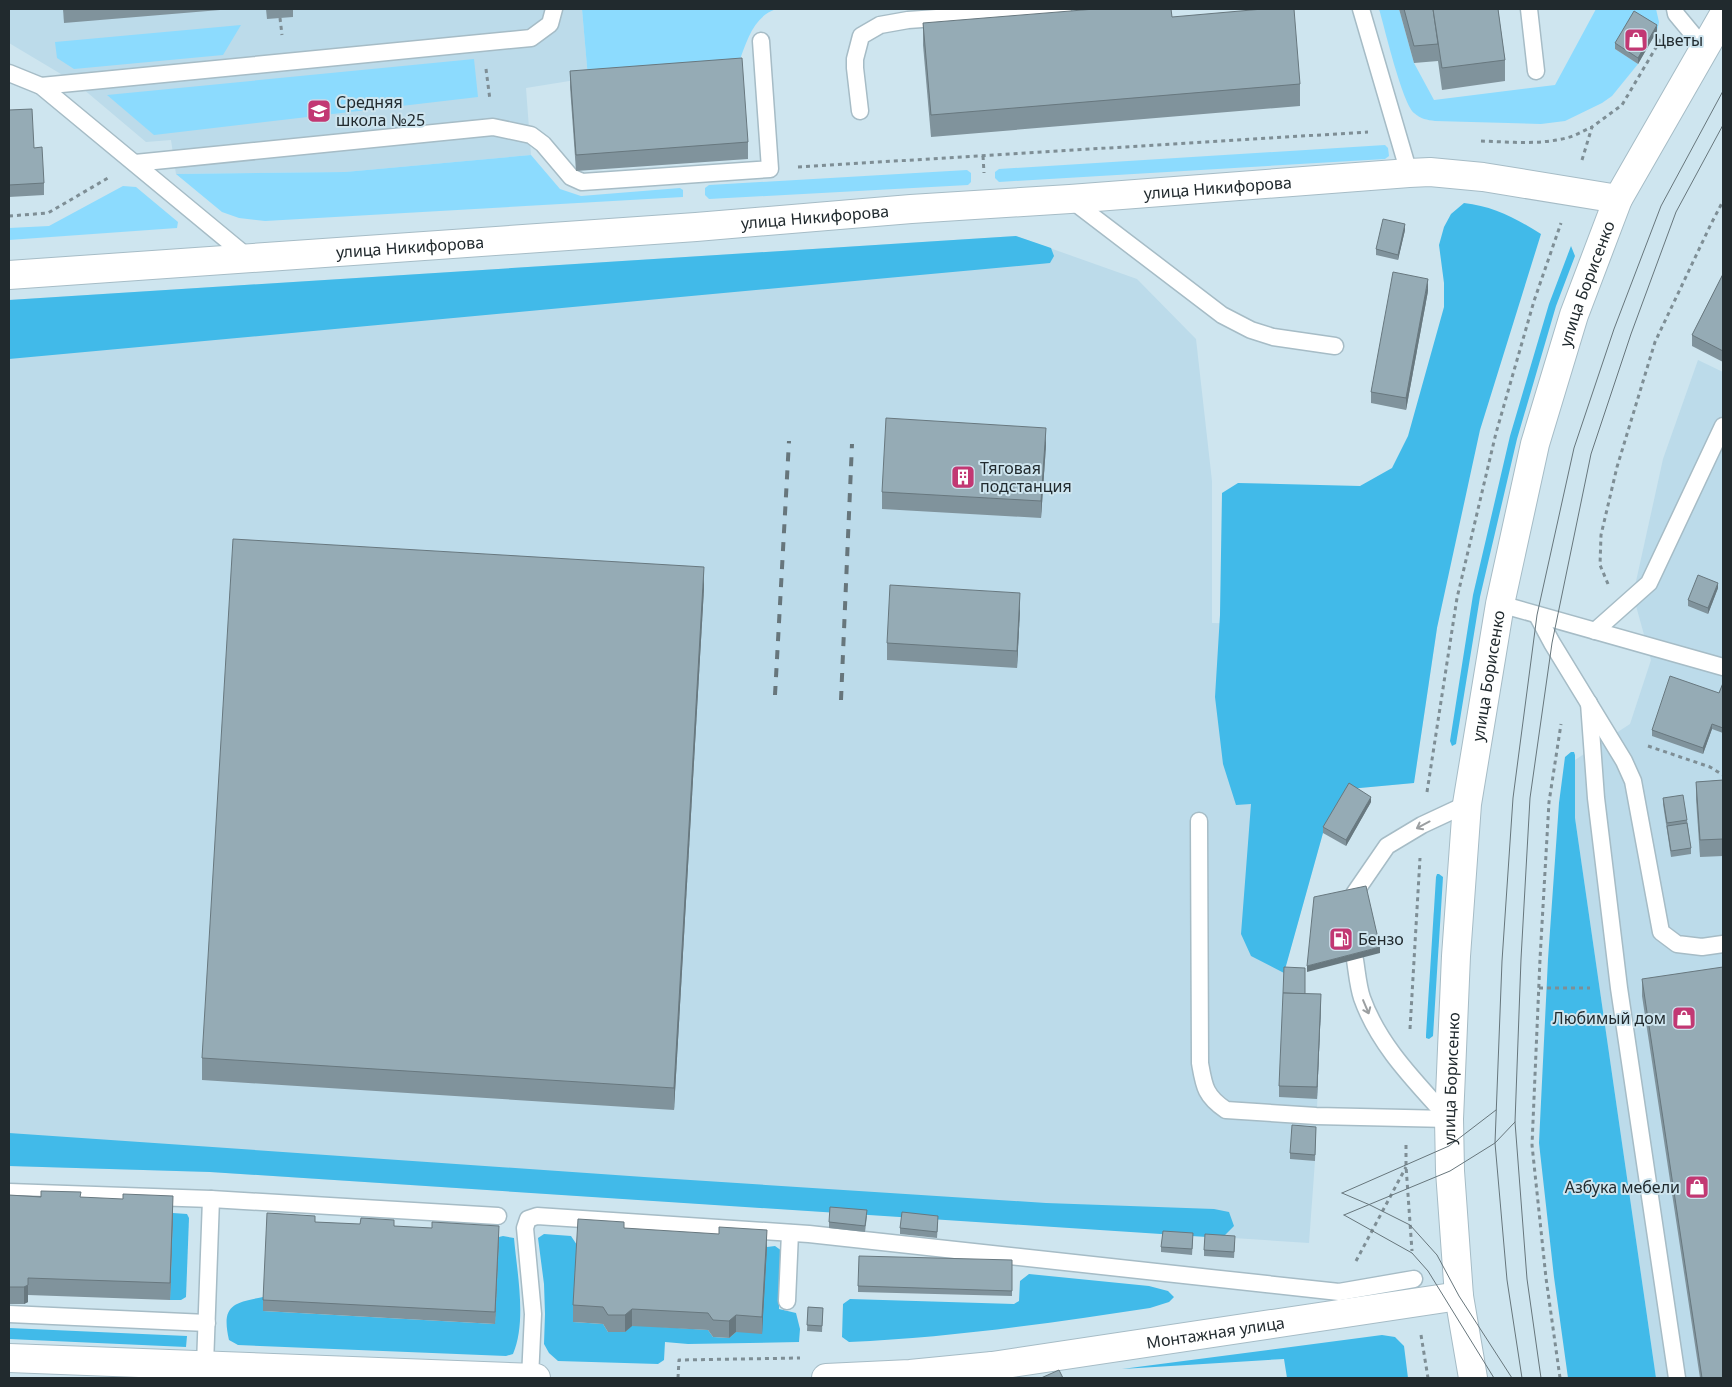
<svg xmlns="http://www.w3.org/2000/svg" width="1732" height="1387" viewBox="0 0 1732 1387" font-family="'Noto Sans',sans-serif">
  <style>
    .built { fill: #bcdbea }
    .green { fill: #8cdbfe }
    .forest { fill: #41bae9 }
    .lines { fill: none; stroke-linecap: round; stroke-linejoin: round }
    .service-casing { stroke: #a6bcc6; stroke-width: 19 }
    .tertiary-casing { stroke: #a6bcc6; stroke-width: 30 }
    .secondary-casing { stroke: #a6bcc6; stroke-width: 30 }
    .primary-casing { stroke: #a6bcc6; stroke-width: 30 }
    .path { stroke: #7e8e95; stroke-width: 3; stroke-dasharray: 4 4; stroke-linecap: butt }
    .service { stroke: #fff; stroke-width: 16 }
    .tertiary { stroke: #fff; stroke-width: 28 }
    .secondary { stroke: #fff; stroke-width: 28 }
    .primary { stroke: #fff; stroke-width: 28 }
    .tram { stroke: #67767c; stroke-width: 1 }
    .rail { stroke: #67767c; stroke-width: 4; stroke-dasharray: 9 9; stroke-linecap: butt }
    .wall { fill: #80939c }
    .shaded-wall { fill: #68787f }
    .building { fill: #95abb5; stroke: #68787f }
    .oneway { stroke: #9b9fa1 }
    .labels { text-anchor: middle; stroke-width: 4; stroke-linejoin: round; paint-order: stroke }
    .poi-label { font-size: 16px; fill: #212a2e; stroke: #cee5ef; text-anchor: start }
    .street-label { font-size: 16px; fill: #212a2e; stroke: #cee5ef }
  </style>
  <rect width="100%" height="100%" fill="#cee5ef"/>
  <g class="built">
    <polygon points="9,9 582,9 588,78 526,88 531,155 345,172 176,174 171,140 146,142 76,83 9,43"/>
    <polygon points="1016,236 1137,279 1196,339 1212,481 1212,623 1437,628 1414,783 1349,789 1323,833 1284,972 1305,973 1304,1005 1321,1006 1315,1161 1309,1243 210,1172 9,1166 9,300"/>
    <polygon points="1698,360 1723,372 1723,1378 1656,1378 1575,818 1575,760 1630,724 1651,660 1633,595 1663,459"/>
  </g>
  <g class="green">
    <path d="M582 9H776C753 17 747 41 739 62L588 78Z"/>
    <path d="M1379 9H1399L1414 63 1434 100 1555 85 1596 9H1656L1659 22 1657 31 1634 17 1615 49 1638 64 1612 96 1602 103 1565 121 1541 124 1435 121C1427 120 1421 119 1414 113 1402 102 1385 29 1379 9Z"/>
    <polygon points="241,25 223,55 74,69 57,58 55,42"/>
    <polygon points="474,59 478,97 154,135 107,95"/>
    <polygon points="1385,145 1388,148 1389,156 1385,159 999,182 995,178 995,172 999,169"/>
    <polygon points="531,155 560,189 581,196 680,188 683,190 683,197 265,221 239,218 222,212 176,174 345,172"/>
    <polygon points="967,170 971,173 971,182 968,185 709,199 705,195 705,188 709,185"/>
    <polygon points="123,186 136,187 178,222 177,228 9,240 9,228 49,226"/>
  </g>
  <g class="forest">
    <path d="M1464 203C1493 206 1517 219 1541 234L1480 430 1437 628 1414 783 1349 789 1323 833 1284 973 1251 956 1241 934 1251 804 1236 805 1223 764 1215 697 1220 615 1222 493 1238 483 1360 486 1392 468 1408 436 1444 307V283L1439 245 1444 227 1451 214Z"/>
    <polygon points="1016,236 1051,248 1054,256 1050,263 9,359 9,300"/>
    <polygon points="1571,246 1575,256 1556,306 1517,439 1480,597 1456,744 1452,746 1450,741 1473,595 1510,436 1549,304"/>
    <polygon points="1571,752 1574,752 1575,755 1575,818 1656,1378 1568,1378 1554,1277 1539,1143 1548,959 1559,803 1565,757"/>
    <polygon points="1437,874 1439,874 1443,877 1433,1036 1429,1039 1426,1038 1426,1035 1436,877"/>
    <polygon points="9,1133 644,1177 1046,1203 1214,1209 1229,1212 1234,1226 1222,1238 210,1172 9,1166"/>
    <polygon points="173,1213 187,1214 189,1218 186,1297 181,1300 170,1300"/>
    <polygon points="544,1234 571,1236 577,1245 573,1322 603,1324 608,1332 625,1332 632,1325 708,1330 713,1337 729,1338 736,1332 767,1247 775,1246 782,1251 779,1309 796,1313 800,1329 799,1342 688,1344 665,1342 664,1360 658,1364 558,1361 549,1353 544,1344 545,1314 544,1284 538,1238"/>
    <path d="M503 1236 514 1238C517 1273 527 1321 513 1354L506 1356 238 1345 229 1340C221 1305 233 1303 263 1297V1311L495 1324 499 1237Z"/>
    <path d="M1029 1274 1149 1286 1168 1291 1174 1297 1169 1302 1150 1308C1050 1323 950 1338 849 1342L842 1337 843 1304 850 1299 1014 1304 1019 1301 1020 1281Z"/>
    <polygon points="9,1328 187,1336 186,1347 9,1339"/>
    <polygon points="1382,1335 1395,1337 1404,1346 1408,1378 1287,1378 1284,1359 1122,1369"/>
  </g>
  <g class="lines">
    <g class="service-casing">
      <g id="service">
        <polyline points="1361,9 1409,173"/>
        <polyline points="1529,9 1536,71"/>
        <polyline points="1675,9 1676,14 1705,49"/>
        <polyline points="9,73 41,86 250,259"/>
        <polyline points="41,86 531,38 550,24 554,9"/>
        <polyline points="860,111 855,68 855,59 861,36 880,25 908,20 1063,9"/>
        <polyline points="135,163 493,127 531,135 543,144 571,177 582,182 770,169 761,41"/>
        <polyline points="1070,199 1222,315 1251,330 1273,337 1335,346"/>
        <polyline points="1500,604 1723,667"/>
        <polyline points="1537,615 1552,643 1624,761 1633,781 1661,932 1677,944 1702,947 1723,944"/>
        <polyline points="1595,631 1649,583 1723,426"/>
        <polyline points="1589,703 1596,798 1619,988 1677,1378"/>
        <path d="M1199 821 1200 1063C1204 1086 1205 1096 1226 1110L1316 1116 1449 1119"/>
        <polyline points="1354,894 1387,846 1422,825 1467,804"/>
        <path d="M1355 960C1357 972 1358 986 1362 998 1379 1046 1416 1082 1449 1119"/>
        <polyline points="9,1192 211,1199 498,1216"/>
        <polyline points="787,1301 790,1233"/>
        <polyline points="9,1314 207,1323"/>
        <polyline points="205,1365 211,1199"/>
        <polyline points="530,1378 533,1314 525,1228 528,1219 537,1216 809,1234 1339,1292 1414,1279"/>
      </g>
    </g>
    <g class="tertiary-casing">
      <g id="tertiary">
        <polyline points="9,1358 536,1378"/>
        <polyline points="826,1378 910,1374 992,1366"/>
      </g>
    </g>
    <g class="secondary-casing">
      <g id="secondary">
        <path id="s1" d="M9 275 696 227 911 209 1070 199 1409 173 1430 172 1483 177 1618 199"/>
        <path id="s2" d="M976 1378 992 1366 1459 1296"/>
      </g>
    </g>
    <g class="primary-casing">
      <g id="primary">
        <path id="s3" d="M1473 1378 1459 1296 1450 1171 1449 1119 1456 956 1467 804 1500 604 1535 444 1574 315 1618 199 1723 16"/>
      </g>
    </g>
    <g class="path">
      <polyline points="280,18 282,35"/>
      <polyline points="486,69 490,100"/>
      <path d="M1481 141C1509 142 1539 145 1566 138 1575 136 1583 131 1592 127"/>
      <polyline points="983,156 984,173"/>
      <polyline points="1582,160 1592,127 1622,105 1661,39"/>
      <polyline points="798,167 1368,132"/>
      <polyline points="9,216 48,213 108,178"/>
      <polyline points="1608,584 1600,565 1601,535 1617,467 1655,342 1711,224 1723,201"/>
      <polyline points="1648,746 1710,767 1723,775"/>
      <polyline points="1427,792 1457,598 1496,433 1534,301 1561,223"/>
      <polyline points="1539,988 1590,988"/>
      <polyline points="1410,1029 1420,858"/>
      <polyline points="1406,1145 1406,1166 1412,1251"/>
      <polyline points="1356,1261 1406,1167"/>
      <polyline points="1421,1335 1428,1378"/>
      <polyline points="678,1378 679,1360 800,1358"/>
      <polyline points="1560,1378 1546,1278 1532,1145 1540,959 1549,802 1561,724"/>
    </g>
    <use href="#service" class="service"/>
    <use href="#tertiary" class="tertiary"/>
    <use href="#secondary" class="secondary"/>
    <use href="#primary" class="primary"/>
    <g class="tram">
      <polyline points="1342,1193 1370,1205 1410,1225 1437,1255 1459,1296 1512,1378"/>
      <polyline points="1342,1193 1449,1146 1496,1110"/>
      <polyline points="1344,1215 1412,1253 1428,1271 1494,1378"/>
      <polyline points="1344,1215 1450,1171 1495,1143 1515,1122"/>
      <polyline points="1522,1378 1507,1280 1495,1143 1502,961 1513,798 1537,615 1574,448 1614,329 1661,206 1723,91"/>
      <polyline points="1541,1378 1527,1279 1515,1122 1521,959 1530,798 1552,643 1591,454 1631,334 1676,212 1723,125"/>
    </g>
    <g class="rail">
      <polyline points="775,695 789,441"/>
      <polyline points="841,700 852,444"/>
    </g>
  </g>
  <g class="wall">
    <polygon points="63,9 232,9 64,23"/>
    <polygon points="266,9 293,9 293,17 267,19"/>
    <polygon points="1399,9 1498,9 1505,60 1505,81 1442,90 1438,61 1414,63"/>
    <polygon points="1172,17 1300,84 1300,106 931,137 923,45 923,23"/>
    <polygon points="1657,31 1638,64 1615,49 1615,43"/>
    <polygon points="570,71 748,142 748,159 576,171 570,87"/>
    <polygon points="9,110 34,148 44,183 44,195 9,197"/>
    <polygon points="1405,230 1398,260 1376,255 1376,249"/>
    <polygon points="1723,274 1723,362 1692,346 1692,335"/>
    <polygon points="1428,291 1406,410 1371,403 1371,392"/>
    <polygon points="1046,445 1041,518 882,509 882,492"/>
    <polygon points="704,588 674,1110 202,1080 202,1058"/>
    <polygon points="1718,588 1708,614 1688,606 1688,600"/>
    <polygon points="1020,610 1017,668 887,660 887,643"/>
    <polygon points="1723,683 1723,733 1712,729 1703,754 1652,736 1652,730 1719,693"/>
    <polygon points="1723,780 1723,856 1700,857 1696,799 1696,782"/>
    <polygon points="1663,798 1687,820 1691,848 1691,854 1671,857 1663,804"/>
    <polygon points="1371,802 1346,846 1323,833 1323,827"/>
    <polygon points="1642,979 1723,1378 1700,1378 1642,996"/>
    <polygon points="1305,994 1321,1006 1317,1099 1279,1097 1279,1086"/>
    <polygon points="1316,1127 1315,1161 1290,1159 1290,1153"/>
    <polygon points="9,1195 81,1197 173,1213 170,1300 28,1295 28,1302 24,1304 9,1304"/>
    <polygon points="867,1216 865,1232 829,1228 829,1222"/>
    <polygon points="315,1222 394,1226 499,1237 495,1324 263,1311 263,1300"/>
    <polygon points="938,1222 937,1238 900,1234 900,1228"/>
    <polygon points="624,1228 767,1247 762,1334 736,1332 729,1338 713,1337 708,1330 632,1326 625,1332 608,1332 603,1324 573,1322 573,1305"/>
    <polygon points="1193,1239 1192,1255 1161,1252 1161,1247"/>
    <polygon points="1235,1242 1234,1258 1204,1256 1204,1250"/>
    <polygon points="1012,1260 1012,1296 858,1292 858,1286"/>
    <polygon points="808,1307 823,1308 822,1332 807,1331"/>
  </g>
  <g class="shaded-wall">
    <polygon points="1657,25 1657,31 1638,64 1638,58"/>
    <polygon points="1405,224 1405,230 1398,260 1398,255"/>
    <polygon points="1428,279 1428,291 1406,410 1406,398"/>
    <polygon points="1046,428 1046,445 1041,518 1041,501"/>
    <polygon points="704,567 704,588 674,1110 674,1088"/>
    <polygon points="1718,583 1718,588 1708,614 1708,608"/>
    <polygon points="1020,593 1020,610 1017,668 1017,651"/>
    <polygon points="1712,724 1712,729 1703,754 1703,748"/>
    <polygon points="1371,797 1371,802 1346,846 1346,840"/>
    <polygon points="1380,947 1380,953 1307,972 1307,966"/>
    <polygon points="1321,994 1321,1006 1317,1099 1317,1087"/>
    <polygon points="173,1196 173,1213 170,1300 170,1283"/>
    <polygon points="499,1226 499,1237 495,1324 495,1312"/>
    <polygon points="767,1230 767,1247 762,1334 762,1317"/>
    <polygon points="28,1278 28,1302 24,1304 24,1287"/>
    <polygon points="632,1309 632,1326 625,1332 625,1315"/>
    <polygon points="736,1315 736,1332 729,1338 729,1321"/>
  </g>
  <g class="building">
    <polygon points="1095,9 1171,9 1172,17 1263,9 1294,9 1300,84 931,115 923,23"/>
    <polygon points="1404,9 1433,9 1438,44 1414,46"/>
    <polygon points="1433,9 1498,9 1505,60 1442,68"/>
    <polygon points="1634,11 1657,25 1638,58 1615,43"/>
    <polygon points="742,58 748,142 576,155 570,71"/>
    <polygon points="32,109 34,148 42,147 44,183 9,185 9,110"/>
    <polygon points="1383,219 1405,224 1398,255 1376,249"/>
    <polygon points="1393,272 1428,279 1406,398 1371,392"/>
    <polygon points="1723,274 1723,351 1692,335"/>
    <polygon points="886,418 1046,428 1041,501 882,492"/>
    <polygon points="233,539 704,567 674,1088 202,1058"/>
    <polygon points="1698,575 1718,583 1708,608 1688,600"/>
    <polygon points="890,585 1020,593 1017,651 887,643"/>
    <polygon points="1670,676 1719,693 1723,683 1723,728 1712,724 1703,748 1652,730"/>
    <polygon points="1723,780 1723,839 1700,840 1696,782"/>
    <polygon points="1349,783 1371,797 1346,840 1323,827"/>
    <polygon points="1683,795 1687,820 1667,823 1663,798"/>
    <polygon points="1687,823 1691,848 1671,851 1667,826"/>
    <polygon points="1366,886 1380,947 1307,966 1314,897"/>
    <polygon points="1284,967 1305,968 1305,994 1283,993"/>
    <polygon points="1723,967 1723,1378 1702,1378 1642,979"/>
    <polygon points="1283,993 1321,994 1317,1087 1279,1086"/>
    <polygon points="1292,1125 1316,1127 1315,1155 1290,1153"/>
    <polygon points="41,1191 81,1192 80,1197 123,1199 123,1194 173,1196 170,1283 28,1278 28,1285 24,1287 9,1287 9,1195 41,1197"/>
    <polygon points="830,1207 867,1210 865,1226 829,1222"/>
    <polygon points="902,1212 938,1216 937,1232 900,1228"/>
    <polygon points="267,1213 315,1216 315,1222 360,1224 361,1218 394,1220 394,1226 432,1228 432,1222 499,1226 495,1312 263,1300"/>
    <polygon points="578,1219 624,1222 624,1228 719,1234 719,1227 767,1230 762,1317 736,1315 729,1321 713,1320 708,1313 632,1309 625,1315 608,1315 603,1307 573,1305"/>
    <polygon points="1163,1231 1193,1233 1192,1249 1161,1247"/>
    <polygon points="1205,1234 1235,1236 1234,1252 1204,1250"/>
    <polygon points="859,1256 1012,1260 1012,1291 858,1286"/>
    <polygon points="808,1307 823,1308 822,1326 807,1325"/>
    <polygon points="1059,1370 1063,1378 1041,1378"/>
  </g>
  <defs><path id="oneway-shaft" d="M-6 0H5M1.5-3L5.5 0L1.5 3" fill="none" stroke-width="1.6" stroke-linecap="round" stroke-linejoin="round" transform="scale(1.25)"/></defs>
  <g class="oneway">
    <use href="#oneway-shaft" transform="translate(1423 825) rotate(152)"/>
    <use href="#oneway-shaft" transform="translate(1366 1007) rotate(67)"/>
  </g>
  <defs>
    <g id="shop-square" transform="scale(1.25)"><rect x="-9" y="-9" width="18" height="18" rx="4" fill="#c23873" stroke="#cee5ef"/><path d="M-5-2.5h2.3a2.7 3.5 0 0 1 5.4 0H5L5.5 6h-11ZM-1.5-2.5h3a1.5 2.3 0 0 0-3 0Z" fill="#fff"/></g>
    <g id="school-square" transform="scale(1.25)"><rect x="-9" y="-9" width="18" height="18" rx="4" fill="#c23873" stroke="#cee5ef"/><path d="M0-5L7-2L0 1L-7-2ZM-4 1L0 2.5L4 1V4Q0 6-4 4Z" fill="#fff"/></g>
    <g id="building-square" transform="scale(1.25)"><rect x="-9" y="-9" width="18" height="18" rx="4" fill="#c23873" stroke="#cee5ef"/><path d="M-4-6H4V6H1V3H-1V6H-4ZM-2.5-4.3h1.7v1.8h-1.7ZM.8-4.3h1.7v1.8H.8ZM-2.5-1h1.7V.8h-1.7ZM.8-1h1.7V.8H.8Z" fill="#fff"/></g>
    <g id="fuel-square" transform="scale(1.25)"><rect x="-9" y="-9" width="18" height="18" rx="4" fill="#c23873" stroke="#cee5ef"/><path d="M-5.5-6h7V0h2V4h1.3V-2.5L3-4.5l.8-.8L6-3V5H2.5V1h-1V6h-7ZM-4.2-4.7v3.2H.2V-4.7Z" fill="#fff"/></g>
  </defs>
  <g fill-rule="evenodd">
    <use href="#shop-square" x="1636" y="40"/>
    <use href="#school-square" x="319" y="111"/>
    <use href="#building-square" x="963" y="477"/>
    <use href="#fuel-square" x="1341" y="939"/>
    <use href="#shop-square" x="1684" y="1018"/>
    <use href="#shop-square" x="1697" y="1187"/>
  </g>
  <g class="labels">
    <g class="poi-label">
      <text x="1654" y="46">Цветы</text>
      <text x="336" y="108">Средняя<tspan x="336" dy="18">школа №25</tspan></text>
      <text x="980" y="474">Тяговая<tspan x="980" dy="18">подстанция</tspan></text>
      <text x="1358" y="945">Бензо</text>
      <text x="1666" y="1024" text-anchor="end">Любимый дом</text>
      <text x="1680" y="1193" text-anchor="end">Азбука мебели</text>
    </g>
    <g class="street-label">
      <text dy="6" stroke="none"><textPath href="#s1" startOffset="1212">улица Никифорова</textPath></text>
      <text dy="6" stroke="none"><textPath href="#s1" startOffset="808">улица Никифорова</textPath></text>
      <text dy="6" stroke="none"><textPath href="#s1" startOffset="402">улица Никифорова</textPath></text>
      <text dy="6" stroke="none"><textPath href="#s3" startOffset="1111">улица Борисенко</textPath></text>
      <text dy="6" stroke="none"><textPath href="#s3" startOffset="706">улица Борисенко</textPath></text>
      <text dy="6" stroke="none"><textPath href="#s3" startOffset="301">улица Борисенко</textPath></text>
      <text dy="6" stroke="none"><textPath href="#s2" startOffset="246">Монтажная улица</textPath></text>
    </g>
  </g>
  <rect width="1732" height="1387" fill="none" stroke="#212a2e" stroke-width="20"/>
</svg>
